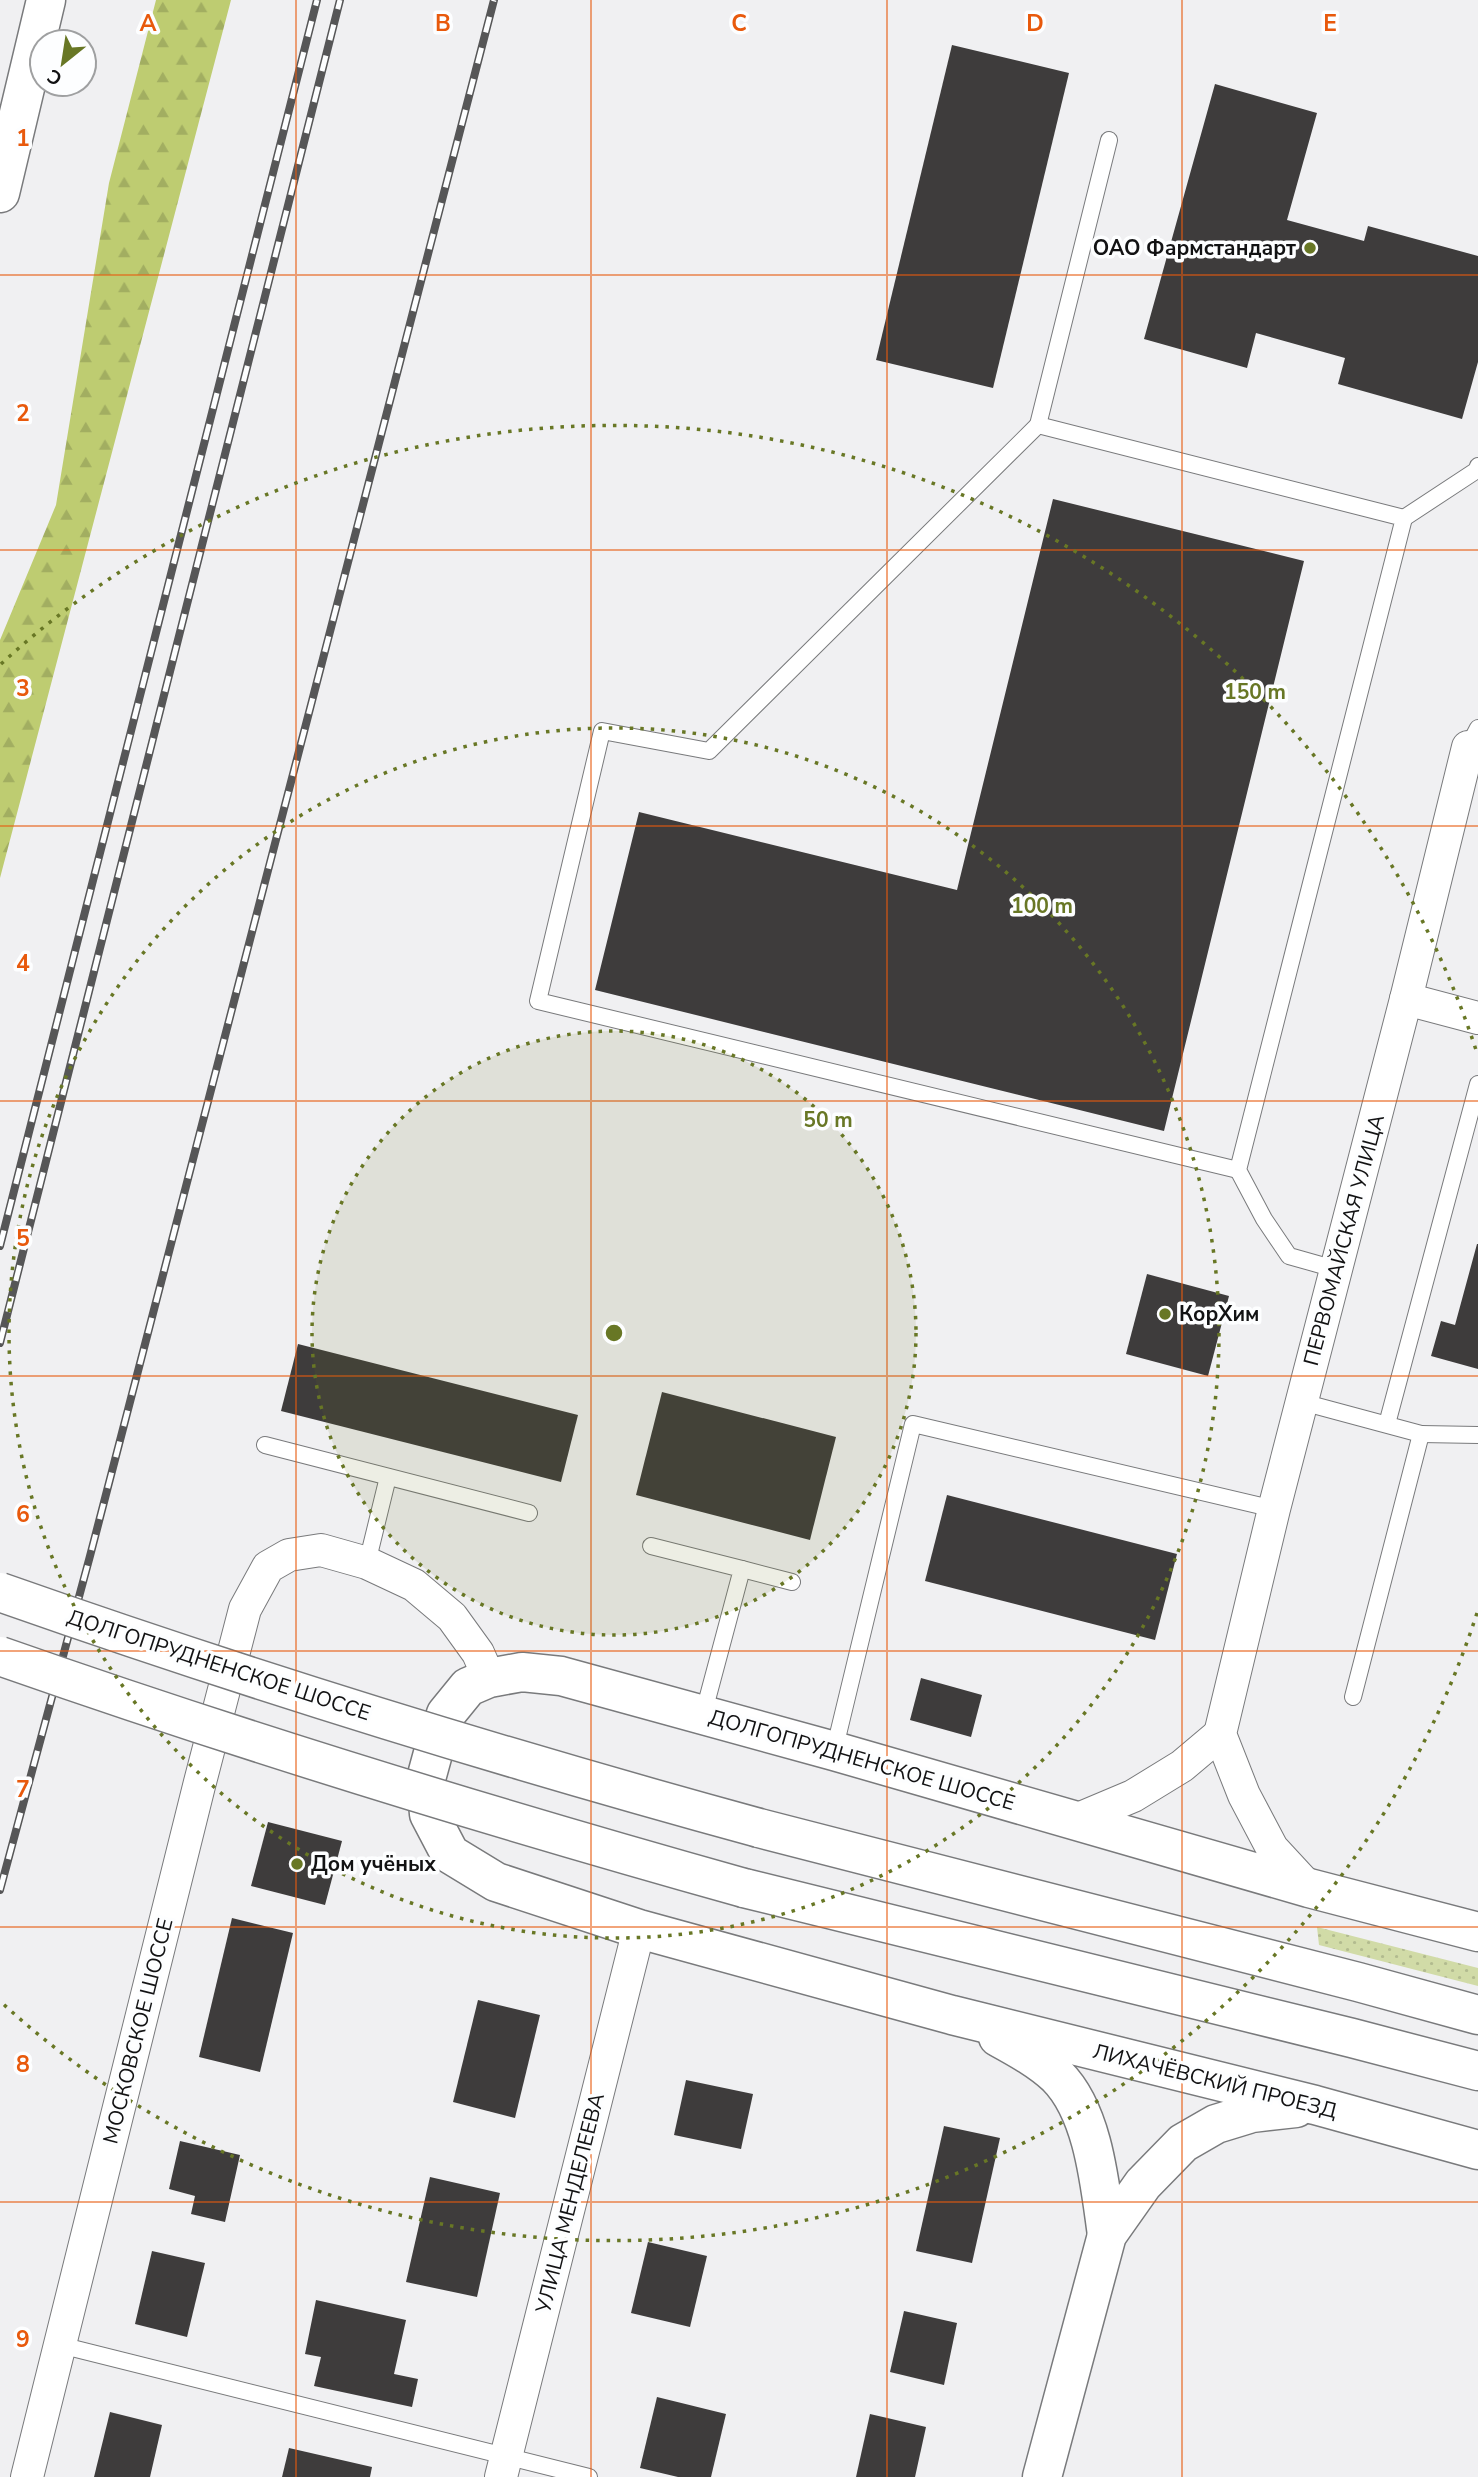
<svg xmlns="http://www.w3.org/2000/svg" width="1478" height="2477" viewBox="0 0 1478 2477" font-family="'Nunito Sans',sans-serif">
<defs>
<pattern id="grass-dots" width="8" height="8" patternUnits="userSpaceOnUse" patternTransform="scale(1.75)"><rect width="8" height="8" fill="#d1dba7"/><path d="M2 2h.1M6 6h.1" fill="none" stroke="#b2bb8f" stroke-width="1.8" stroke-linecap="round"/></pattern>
<pattern id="forest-firs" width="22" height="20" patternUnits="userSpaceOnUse" patternTransform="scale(1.75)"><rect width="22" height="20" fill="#becc71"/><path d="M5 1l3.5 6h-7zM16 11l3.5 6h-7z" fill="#a2ae61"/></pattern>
</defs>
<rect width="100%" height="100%" fill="#f0f0f2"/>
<!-- grass -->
<path fill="url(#grass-dots)" d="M1317 1927 1478 1968V1986L1319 1945Z"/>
<!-- forest -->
<path fill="url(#forest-firs)" d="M156 0H231L0 878V640L56 505 109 183Z"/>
<!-- building -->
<g fill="#3e3c3c">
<path d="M952 45 1069 73 993 388 876 360Z"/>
<path d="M1215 84 1317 113 1287 220 1364 241 1368 226 1478 256V362L1462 419 1338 384 1345 358 1256 333 1247 368 1144 339Z"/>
<path d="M1053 499 1304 561 1164 1131 595 990 639 812 957 890Z"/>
<path d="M1477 1244H1478V1369L1431 1356 1441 1321 1455 1325Z"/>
<path d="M1147 1274 1229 1296 1208 1376 1126 1354Z"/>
<path d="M298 1344 578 1415 561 1482 281 1411Z"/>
<path d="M662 1392 836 1437 810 1540 636 1495Z"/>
<path d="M947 1495 1177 1554 1155 1640 925 1581Z"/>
<path d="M921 1678 982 1695 971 1737 910 1720Z"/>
<path d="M268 1822 342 1841 325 1905 251 1886Z"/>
<path d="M232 1918 293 1933 260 2072 199 2057Z"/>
<path d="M478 2000 540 2015 515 2118 453 2102Z"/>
<path d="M686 2080 753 2094 741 2149 674 2135Z"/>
<path d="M944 2126 1000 2138 972 2263 916 2251Z"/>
<path d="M180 2141 240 2155 225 2222 191 2214 195 2196 169 2189Z"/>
<path d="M430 2177 500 2193 477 2297 406 2282Z"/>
<path d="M648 2242 707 2256 690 2327 631 2313Z"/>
<path d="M152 2251 205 2263 187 2337 135 2324Z"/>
<path d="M316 2300 406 2320 394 2374 418 2379 412 2407 314 2386 321 2357 305 2354Z"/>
<path d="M904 2311 957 2323 944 2385 890 2372Z"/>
<path d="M657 2397 726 2414 711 2477H678L640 2468Z"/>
<path d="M110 2412 162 2425 150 2477H94Z"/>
<path d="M870 2414 926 2427 915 2477H856Z"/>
<path d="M289 2448 372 2467 370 2477H282Z"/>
</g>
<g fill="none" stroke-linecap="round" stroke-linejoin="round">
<defs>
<g id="lane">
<path d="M1109 140 1038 425 1404 518 1238 1170 1264 1219 1289 1256 1335 1269"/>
<path d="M1038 425 709 751 602 731 538 1001 1238 1170"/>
<path d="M1404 518 1477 470 1478 466"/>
<path d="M1468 747 1478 728"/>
<path d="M1302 1402 1421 1434 1353 1697"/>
<path d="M1387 1424 1478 1084"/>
<path d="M1421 1434 1478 1435"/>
<path d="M265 1445 529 1513"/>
<path d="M651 1546 742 1569 703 1715"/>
<path d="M367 1563 388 1477"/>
<path d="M742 1569 792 1582"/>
<path d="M834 1751 913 1424 1274 1509"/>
<path d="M60 2345 589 2477"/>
</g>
<g id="street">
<path d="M1406 999 1478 1018"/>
<path d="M1076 1820 1133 1796 1182 1766 1220 1734"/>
<path d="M1309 1888 1272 1848 1244 1795 1220 1734 1274 1509 1406 999 1468 747"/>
<path d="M27 2477 199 1786 245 1609 268 1567 289 1555 321 1550 367 1563 414 1585 452 1617 478 1653 489 1678"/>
<path d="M501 2477 639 1929"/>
</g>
<g id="secondary">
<path d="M0 193 46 0"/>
<path d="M759 1828 1358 1982 1478 2015"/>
<path d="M744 1888 1352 2038 1478 2071"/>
<path d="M1478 1932 1309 1888 834 1751 561 1676 522 1672 489 1678 468 1687 446 1714 435 1746 426 1779 429 1814 450 1854 496 1882 639 1929 952 2015 1315 2105 1478 2150"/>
<path d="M998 2037C1018 2048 1040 2060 1057 2076 1094 2113 1100 2186 1107 2235"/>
<path d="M1042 2477 1107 2235 1143 2184 1183 2143 1216 2124 1252 2113 1296 2108"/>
</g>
</defs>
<!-- lane casing -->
<use href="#lane" stroke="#797a7c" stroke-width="18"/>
<!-- street casing -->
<use href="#street" stroke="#797a7c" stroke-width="34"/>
<!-- secondary casing -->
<use href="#secondary" stroke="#797a7c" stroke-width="41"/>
<!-- lane -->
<use href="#lane" stroke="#fff" stroke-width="16"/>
<!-- street -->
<use href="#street" stroke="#fff" stroke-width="32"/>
<!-- secondary -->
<use href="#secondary" stroke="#fff" stroke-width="38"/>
<defs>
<g id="rail">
<path d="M0 1246 317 0"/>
<path d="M0 1343 340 0"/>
<path d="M0 1890 90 1556 494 0"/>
</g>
</defs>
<!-- rail casing -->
<use href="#rail" stroke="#565657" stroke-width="8"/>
<!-- rail -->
<use href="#rail" stroke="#fdfeff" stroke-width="5" stroke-dasharray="16" stroke-linecap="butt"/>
<defs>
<g id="secondary-bridge">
<path d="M0 1592C250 1680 503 1758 759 1828"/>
<path d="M0 1656C245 1742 494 1818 744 1888"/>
</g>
</defs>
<!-- secondary-bridge casing -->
<use href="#secondary-bridge" stroke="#797a7c" stroke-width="41" stroke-linecap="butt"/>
<!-- secondary-bridge -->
<use href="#secondary-bridge" stroke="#fff" stroke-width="38"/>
</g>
<!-- grid -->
<path fill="none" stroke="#e8590c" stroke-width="2" stroke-opacity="0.55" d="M296 0V2477M591 0V2477M887 0V2477M1182 0V2477M0 275H1478M0 550H1478M0 826H1478M0 1101H1478M0 1376H1478M0 1651H1478M0 1927H1478M0 2202H1478"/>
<!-- distance rings -->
<circle cx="614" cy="1333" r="302" fill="#687725" fill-opacity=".12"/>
<g fill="none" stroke="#687725" stroke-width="3.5" stroke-dasharray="3.5 7">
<circle cx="614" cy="1333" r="302"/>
<circle cx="614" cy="1333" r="605"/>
<path d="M1477 1613A907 907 0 0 1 1 2002M1 664A907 907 0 0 1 1477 1053"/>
</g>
<!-- markers -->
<g fill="#687725" stroke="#fdfeff" stroke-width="2.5">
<circle cx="1310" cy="248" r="7"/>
<circle cx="1165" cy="1314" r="7"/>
<circle cx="297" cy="1864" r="7"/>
</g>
<g text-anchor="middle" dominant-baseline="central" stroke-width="7" stroke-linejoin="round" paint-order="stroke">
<!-- poi labels -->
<g font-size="21" font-weight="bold" fill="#121213" stroke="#fdfeff" text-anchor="start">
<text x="1296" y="248" text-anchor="end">ОАО Фармстандарт</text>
<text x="1179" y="1314">КорХим</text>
<text x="311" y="1864">Дом учёных</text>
</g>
<!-- street labels -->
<g font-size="21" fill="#121213" stroke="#fdfeff">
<text transform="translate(1344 1240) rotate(-75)">ПЕРВОМАЙСКАЯ УЛИЦА</text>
<text transform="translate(219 1665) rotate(18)">ДОЛГОПРУДНЕНСКОЕ ШОССЕ</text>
<text transform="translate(862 1760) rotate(16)">ДОЛГОПРУДНЕНСКОЕ ШОССЕ</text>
<text transform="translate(138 2031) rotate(-76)">МОСКОВСКОЕ ШОССЕ</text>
<text transform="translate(1215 2081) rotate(14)">ЛИХАЧЁВСКИЙ ПРОЕЗД</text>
<text transform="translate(570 2203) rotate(-76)">УЛИЦА МЕНДЕЛЕЕВА</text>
</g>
</g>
<g font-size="23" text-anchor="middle" font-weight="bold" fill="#e8590c" stroke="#fdfeff" stroke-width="7" stroke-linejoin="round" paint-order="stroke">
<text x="148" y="31">A</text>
<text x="443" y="31">B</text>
<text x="739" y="31">C</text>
<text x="1035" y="31">D</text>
<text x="1330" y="31">E</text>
<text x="23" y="146">1</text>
<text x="23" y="421">2</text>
<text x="23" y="696">3</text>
<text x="23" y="971">4</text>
<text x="23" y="1246">5</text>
<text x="23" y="1522">6</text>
<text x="23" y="1797">7</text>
<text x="23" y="2072">8</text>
<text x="23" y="2347">9</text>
</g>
<circle cx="614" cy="1333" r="10" fill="#687725" stroke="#fdfeff" stroke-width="3.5"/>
<g font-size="21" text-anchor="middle" font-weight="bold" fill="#687725" stroke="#fdfeff" stroke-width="7" stroke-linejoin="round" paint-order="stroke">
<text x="1255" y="699">150 m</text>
<text x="1042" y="913">100 m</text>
<text x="828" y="1127">50 m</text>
</g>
<!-- north arrow -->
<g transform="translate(63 63) rotate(210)"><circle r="33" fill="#fdfeff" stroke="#9fa0a1" stroke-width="2"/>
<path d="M0-5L12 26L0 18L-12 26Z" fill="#687725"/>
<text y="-10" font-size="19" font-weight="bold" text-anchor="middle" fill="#121213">С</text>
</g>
</svg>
